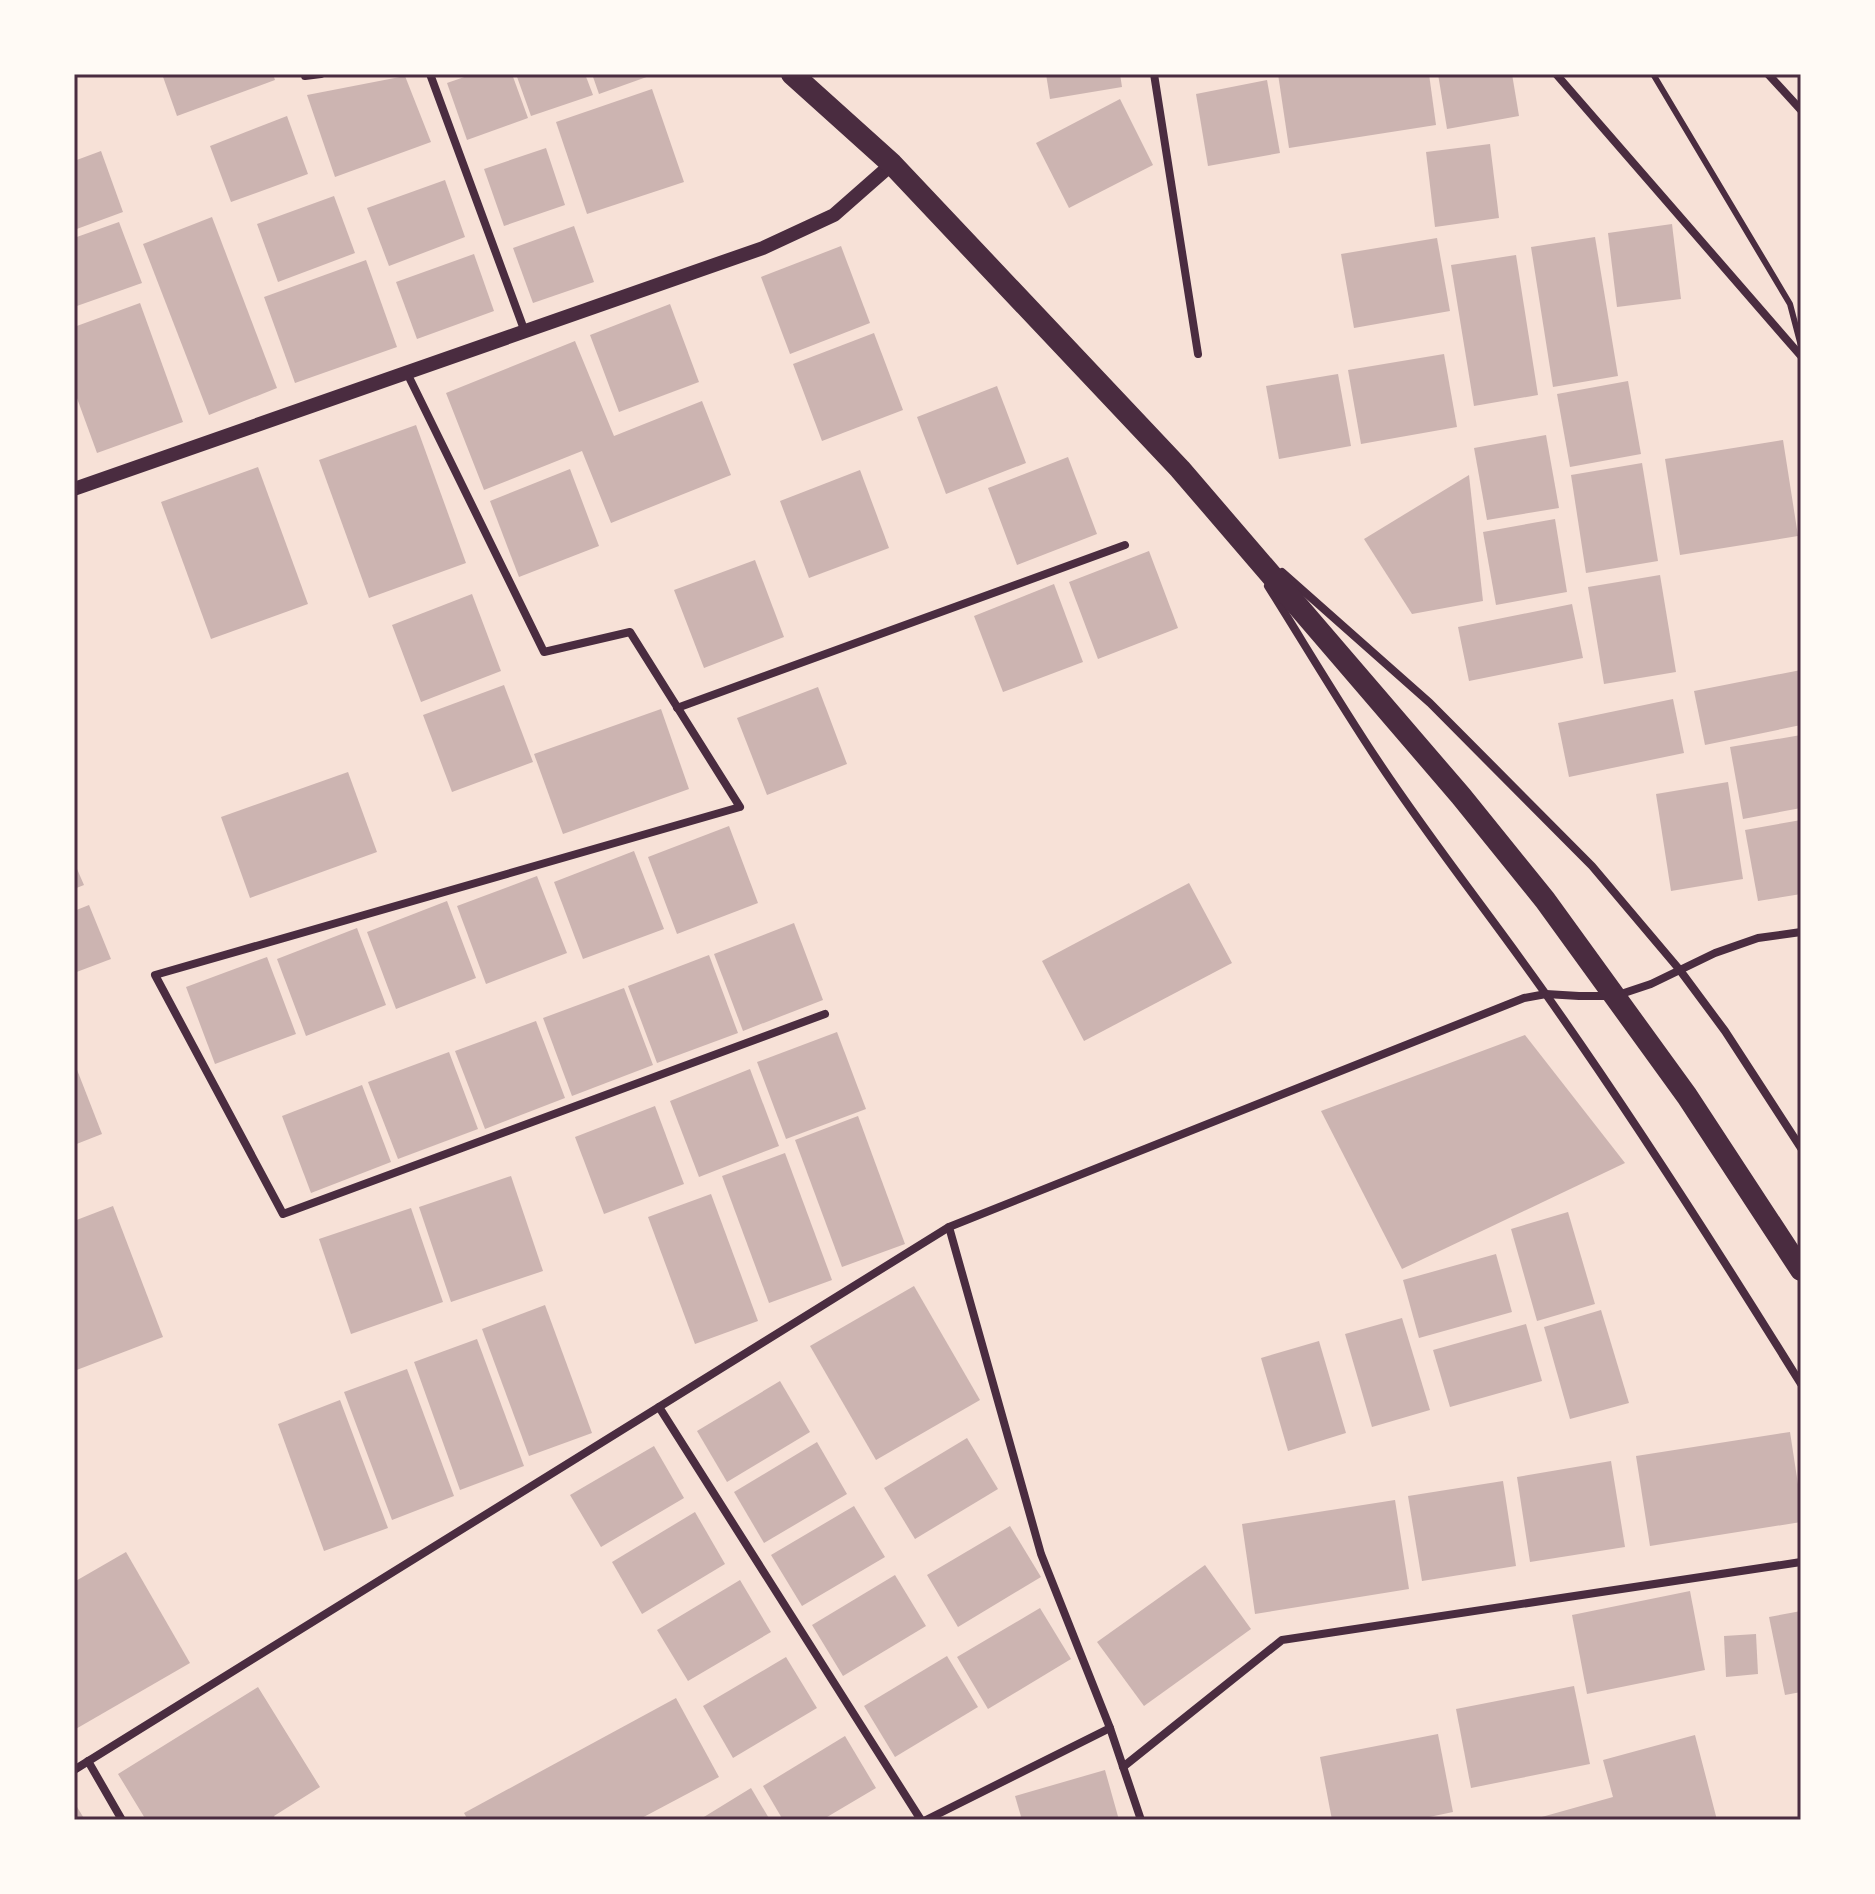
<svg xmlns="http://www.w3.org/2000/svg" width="1875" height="1894" viewBox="0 0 1875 1894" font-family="'Varela Round',sans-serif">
<rect width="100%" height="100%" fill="#f7e1d7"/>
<!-- building -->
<g fill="#ccb4b1">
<path d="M162 74H273L275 80 177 116Z"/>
<path d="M473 74H512L528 118 467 140 447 83Z"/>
<path d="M516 74H585L593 95 531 116Z"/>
<path d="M592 74H655L599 94Z"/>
<path d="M1046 74H1120L1122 87 1050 99Z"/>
<path d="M1278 74H1429L1436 125 1289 148Z"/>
<path d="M1438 74H1512L1519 116 1447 129Z"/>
<path d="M405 76 431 142 335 177 307 95Z"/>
<path d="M1267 80 1280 153 1208 166 1196 94Z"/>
<path d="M652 89 684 182 587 214 556 122Z"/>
<path d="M1120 99 1153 165 1069 208 1036 143Z"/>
<path d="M287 116 308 174 231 202 210 146Z"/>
<path d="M1490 144 1499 218 1435 227 1426 152Z"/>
<path d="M546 148 565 205 504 226 484 169Z"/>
<path d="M101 151 123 212 74 230V161Z"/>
<path d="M445 180 465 237 389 266 367 208Z"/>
<path d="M334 196 355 253 278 282 257 224Z"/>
<path d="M212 217 277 388 209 415 143 244Z"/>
<path d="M119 222 142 283 74 307V238Z"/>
<path d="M1672 224 1681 299 1617 307 1608 233Z"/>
<path d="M574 226 594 282 533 303 513 248Z"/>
<path d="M1595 237 1618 376 1553 387 1531 247Z"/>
<path d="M1437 238 1450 311 1354 328 1341 254Z"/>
<path d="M841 246 870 323 790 354 761 277Z"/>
<path d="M474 254 494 311 417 339 396 282Z"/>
<path d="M1516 255 1538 395 1474 406 1451 265Z"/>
<path d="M366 260 397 347 295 383 264 297Z"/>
<path d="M140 303 183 422 97 453 74 390V327Z"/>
<path d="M670 304 699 382 619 412 590 335Z"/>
<path d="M874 333 903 410 822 441 793 364Z"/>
<path d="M575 341 614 436 702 401 731 475 611 523 582 451 484 490 446 393Z"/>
<path d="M1444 354 1457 427 1361 444 1348 370Z"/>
<path d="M1338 374 1351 446 1279 459 1266 386Z"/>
<path d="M1628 381 1641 454 1570 467 1557 394Z"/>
<path d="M997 386 1026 463 946 494 917 417Z"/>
<path d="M416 425 466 563 369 598 319 460Z"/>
<path d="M1546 435 1559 508 1487 520 1474 448Z"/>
<path d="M1783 440 1798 536 1680 555 1665 459Z"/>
<path d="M1068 457 1097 534 1017 565 988 488Z"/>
<path d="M1642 463 1658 561 1586 573 1571 475Z"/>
<path d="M258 467 308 604 211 639 161 502Z"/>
<path d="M570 469 599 546 519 577 490 501Z"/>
<path d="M860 470 889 548 809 578 780 501Z"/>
<path d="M1469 475 1483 601 1412 614 1364 539Z"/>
<path d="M1555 519 1567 592 1496 605 1483 532Z"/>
<path d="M1149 551 1178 628 1098 659 1069 582Z"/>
<path d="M755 560 784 637 704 668 674 590Z"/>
<path d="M1660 575 1676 672 1604 684 1588 587Z"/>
<path d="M1054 584 1083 662 1003 692 974 616Z"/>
<path d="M472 594 501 671 421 702 392 625Z"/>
<path d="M1572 604 1583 658 1469 681 1458 627Z"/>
<path d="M1801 670V725L1705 745 1694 691Z"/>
<path d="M504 685 533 762 452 792 423 715Z"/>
<path d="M818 687 847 764 767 795 737 718Z"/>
<path d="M1673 699 1684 753 1569 777 1558 723Z"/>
<path d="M661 709 689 789 563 834 534 754Z"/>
<path d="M1801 735V808L1743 819 1730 747Z"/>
<path d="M348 772 377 852 250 898 221 817Z"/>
<path d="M1728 782 1743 879 1671 891 1656 794Z"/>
<path d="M1801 820V894L1758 901 1745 830Z"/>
<path d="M729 826 758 903 677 934 648 857Z"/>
<path d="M634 851 664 929 583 959 554 882Z"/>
<path d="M74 862 84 885 74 889Z"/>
<path d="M537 876 567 953 486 984 457 906Z"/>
<path d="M1189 883 1232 963 1084 1041 1042 961Z"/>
<path d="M447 901 476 978 396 1009 367 932Z"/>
<path d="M89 905 111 959 74 973V911Z"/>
<path d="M794 923 823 1000 743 1031 714 954Z"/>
<path d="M357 928 386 1005 306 1036 277 959Z"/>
<path d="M709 955 738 1033 657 1063 628 986Z"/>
<path d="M267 957 296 1034 215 1064 186 987Z"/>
<path d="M624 988 653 1065 572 1096 543 1018Z"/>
<path d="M536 1021 565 1098 485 1129 455 1051Z"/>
<path d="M837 1032 866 1109 786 1139 757 1062Z"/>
<path d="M1525 1035 1625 1163 1402 1269 1321 1111Z"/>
<path d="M449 1052 478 1129 398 1159 368 1082Z"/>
<path d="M74 1062 102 1134 74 1145Z"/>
<path d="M750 1069 779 1146 699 1177 670 1101Z"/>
<path d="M362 1085 391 1162 311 1193 282 1116Z"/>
<path d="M655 1106 684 1184 604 1214 575 1137Z"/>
<path d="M858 1116 905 1244 842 1267 795 1140Z"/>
<path d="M785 1153 832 1280 769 1303 722 1176Z"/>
<path d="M511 1176 543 1271 451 1302 419 1207Z"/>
<path d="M711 1194 758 1321 695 1344 648 1217Z"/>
<path d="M113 1206 163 1337 74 1371V1221Z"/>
<path d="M411 1208 443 1302 351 1334 319 1239Z"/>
<path d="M1568 1212 1595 1304 1537 1321 1511 1229Z"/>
<path d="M1496 1254 1512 1312 1419 1338 1403 1280Z"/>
<path d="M914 1286 980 1400 876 1460 810 1346Z"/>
<path d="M545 1305 592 1433 529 1456 482 1329Z"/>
<path d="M1601 1310 1629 1403 1570 1419 1544 1327Z"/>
<path d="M1402 1318 1430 1410 1372 1427 1345 1334Z"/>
<path d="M1526 1324 1542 1381 1450 1407 1433 1350Z"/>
<path d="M477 1339 524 1466 460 1490 414 1362Z"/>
<path d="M1319 1341 1346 1433 1288 1451 1261 1358Z"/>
<path d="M407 1369 454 1496 392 1520 344 1392Z"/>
<path d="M780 1381 810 1432 727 1482 697 1431Z"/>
<path d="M340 1400 388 1528 324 1551 278 1424Z"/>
<path d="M1790 1432 1801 1504V1522L1650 1546 1636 1456Z"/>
<path d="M967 1438 998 1489 915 1539 884 1488Z"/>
<path d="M817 1442 847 1494 764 1543 734 1492Z"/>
<path d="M654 1446 684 1498 601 1547 570 1495Z"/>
<path d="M1611 1461 1625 1547 1530 1562 1517 1477Z"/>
<path d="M1503 1481 1516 1566 1422 1581 1408 1496Z"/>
<path d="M1395 1500 1409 1589 1255 1614 1242 1524Z"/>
<path d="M854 1506 885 1557 802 1606 771 1555Z"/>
<path d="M695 1512 725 1564 642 1614 612 1562Z"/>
<path d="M1010 1526 1041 1577 958 1627 927 1575Z"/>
<path d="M126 1552 190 1663 74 1730V1582Z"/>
<path d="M1205 1565 1251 1629 1144 1706 1097 1642Z"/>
<path d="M895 1575 926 1626 843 1676 812 1625Z"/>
<path d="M740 1580 771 1632 688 1681 657 1630Z"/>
<path d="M1690 1591 1705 1670 1587 1694 1572 1615Z"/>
<path d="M1040 1608 1071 1659 988 1709 957 1657Z"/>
<path d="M1801 1611V1692L1785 1695 1769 1617Z"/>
<path d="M1756 1634 1758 1674 1726 1677 1724 1636Z"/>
<path d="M947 1656 978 1707 895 1757 864 1706Z"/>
<path d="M786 1657 817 1708 733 1758 703 1706Z"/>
<path d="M1574 1686 1590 1764 1471 1788 1456 1709Z"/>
<path d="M258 1687 320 1787 274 1816 276 1820H146L118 1774Z"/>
<path d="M676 1698 719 1777 638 1820H468L464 1813Z"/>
<path d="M1438 1734 1453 1812 1415 1820H1332L1320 1757Z"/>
<path d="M1695 1735 1717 1820H1531L1613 1797 1603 1760Z"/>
<path d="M845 1736 876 1788 822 1820H783L763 1786Z"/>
<path d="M1105 1770 1119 1820H1022L1015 1796Z"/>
<path d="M751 1788 770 1820H699Z"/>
<path d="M74 1802 85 1820H74Z"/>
</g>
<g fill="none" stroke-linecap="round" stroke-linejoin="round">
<!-- service -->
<path stroke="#4a2c40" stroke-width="6" d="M1653 74 1790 304 1801 346"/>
<!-- minor -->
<g stroke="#4a2c40" stroke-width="8">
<path d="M430 74 525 332"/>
<path d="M1154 74 1198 354"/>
<path d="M1556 74 1801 356"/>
<path d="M1768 74 1801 110"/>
<path d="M305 76 321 74"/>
<path d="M407 373 544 652 630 632 740 807 155 975 283 1214 825 1014"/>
<path d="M1282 572 1430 703 1592 866 1679 969 1725 1031 1801 1148"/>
<path d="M1268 586C1305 645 1340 704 1378 761 1431 841 1490 915 1545 993 1635 1120 1719 1252 1801 1384"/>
<path d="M677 708 1125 545"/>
<path d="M949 1227 1041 1554 1110 1728 1141 1820"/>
<path d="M659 1407 921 1820"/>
<path d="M88 1761 122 1820"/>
<path d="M1123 1767 1282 1640 1801 1562"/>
<path d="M74 1770 949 1227 1524 998 1546 994 1579 996H1615L1651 984 1715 953 1758 938 1801 932"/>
<path d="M926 1820 1110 1728"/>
</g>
<!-- tertiary -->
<path stroke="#4a2c40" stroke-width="14" d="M74 489 763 248 834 215 892 164"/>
<!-- trunk -->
<path stroke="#4a2c40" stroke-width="22" d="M792 74 892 164 1180 469 1461 796 1545 900 1687 1096 1801 1270"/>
</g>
<!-- border -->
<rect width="1875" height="1894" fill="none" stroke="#fffaf5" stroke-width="152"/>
<rect x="76" y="76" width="1723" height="1742" fill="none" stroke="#4a2c40" stroke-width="3"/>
</svg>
